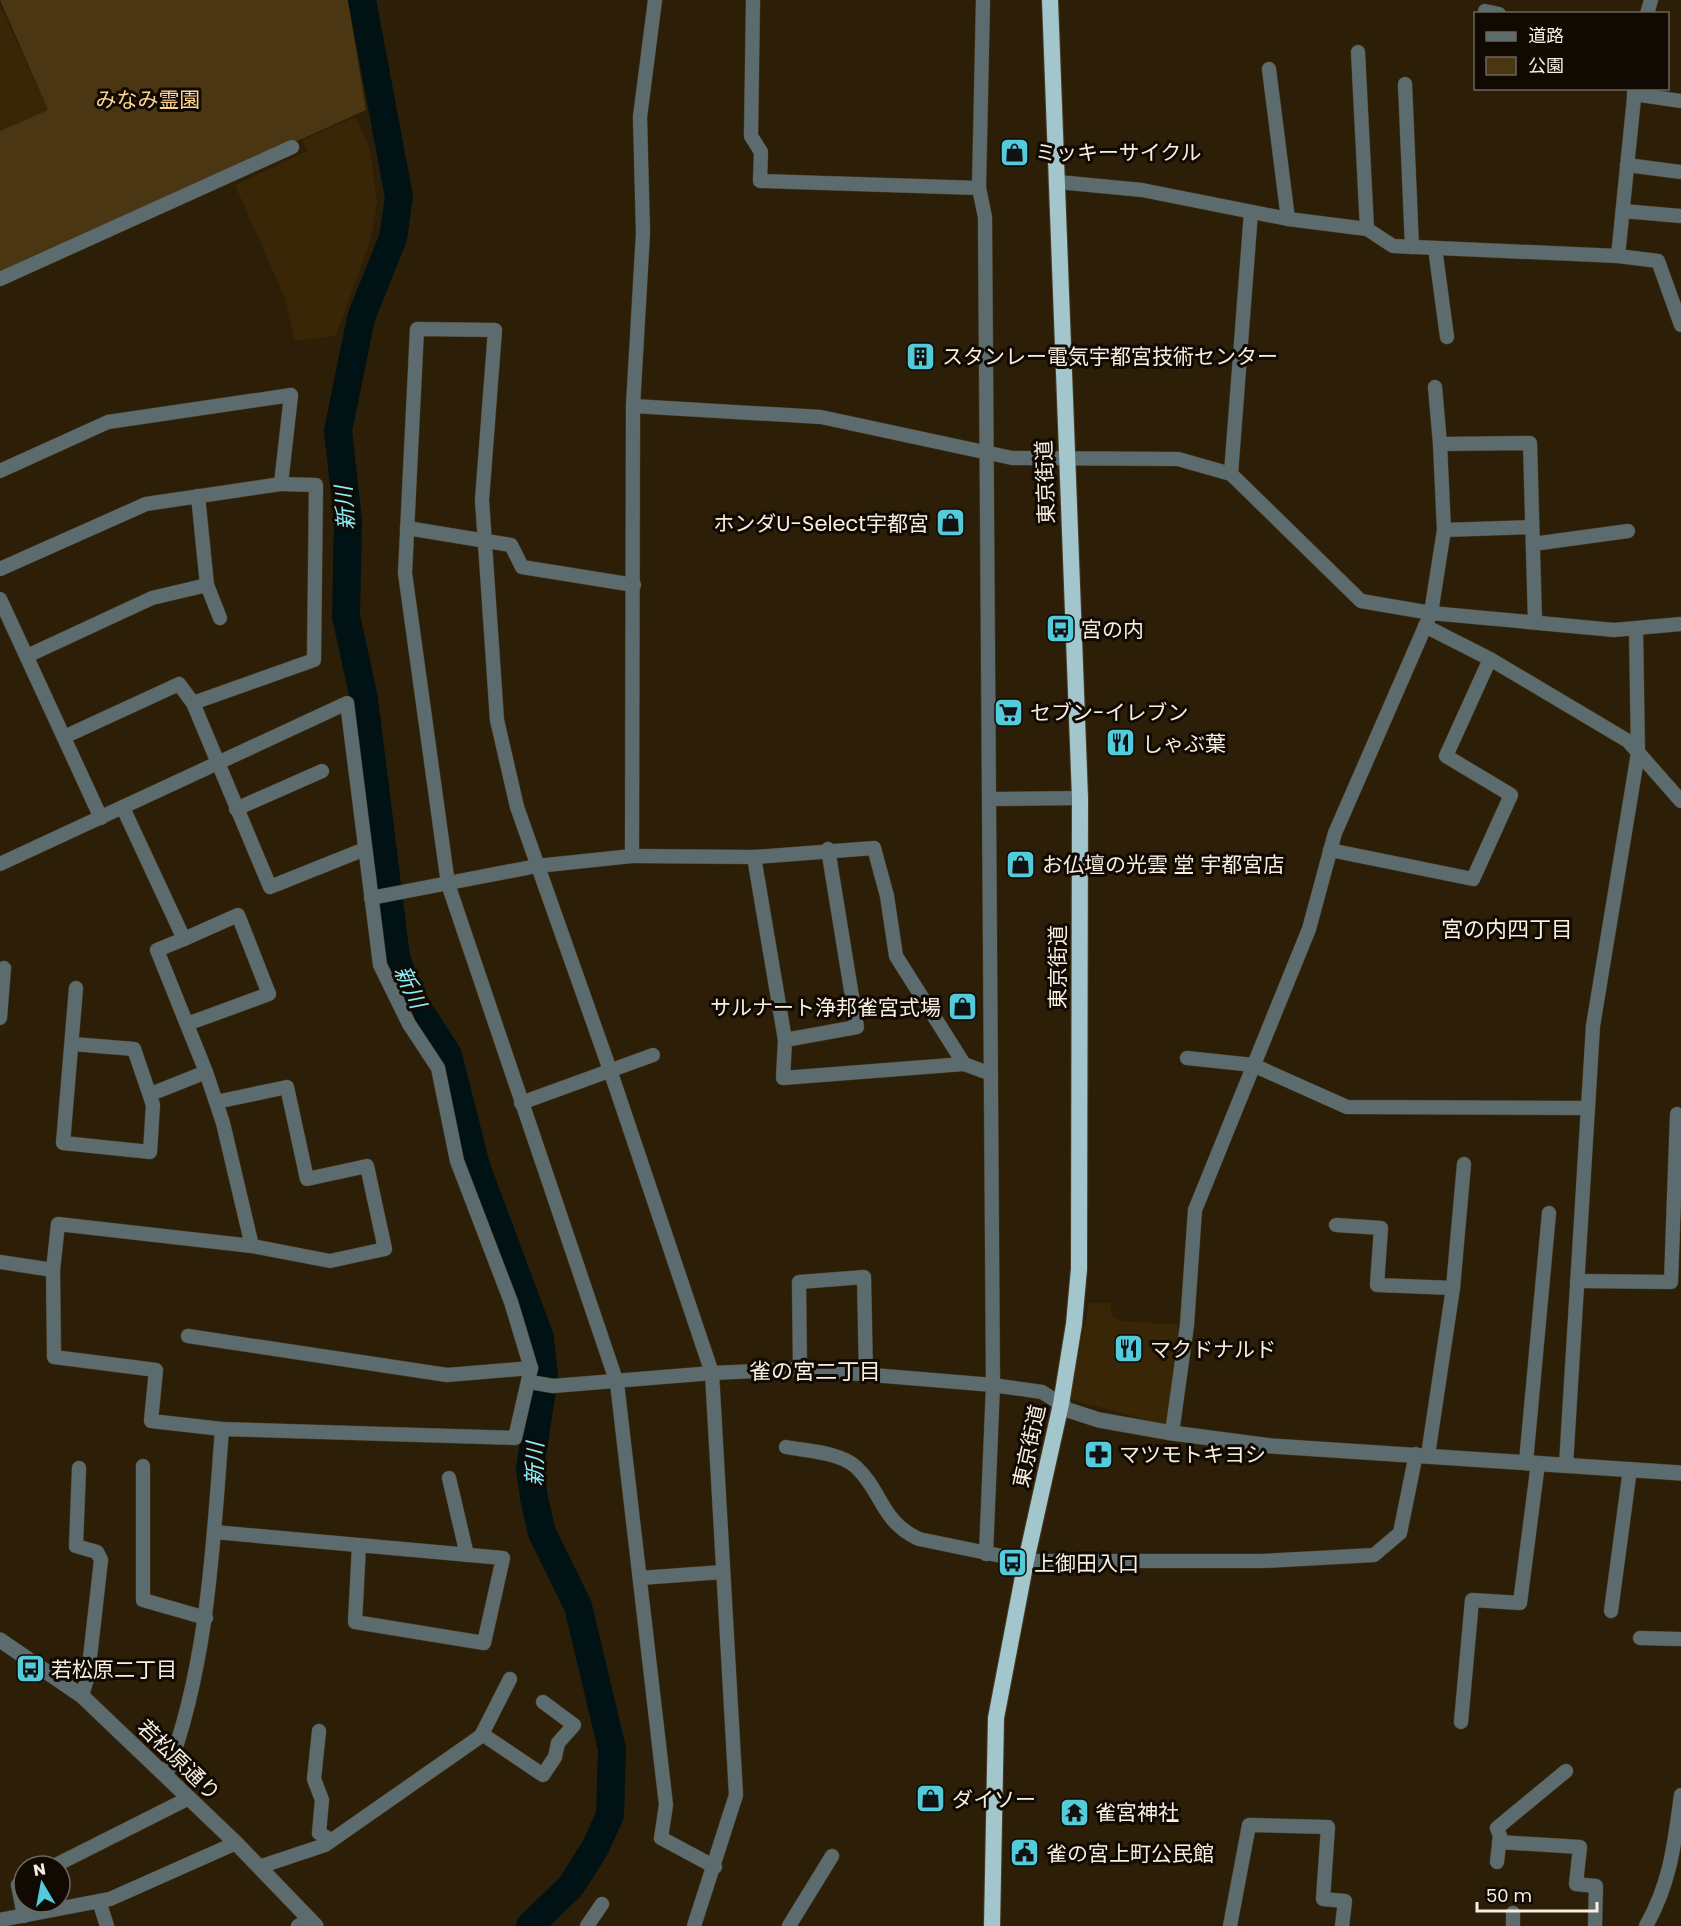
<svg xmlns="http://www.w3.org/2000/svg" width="1681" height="1926" viewBox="0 0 1681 1926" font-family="Poppins,'Noto Sans JP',sans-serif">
<rect width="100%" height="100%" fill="#2d1f07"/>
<!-- built -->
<g fill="#382606">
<path d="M0 5 48 110 0 131Z"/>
<path d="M356 117 370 150 377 203 370 242 336 336 295 341 285 298 235 185 307 151 302 140Z"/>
<path d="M1089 1303H1110L1112 1317 1122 1321 1179 1325 1167 1425 1069 1399Z"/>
</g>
<!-- green -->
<path fill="#4a3613" d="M0 0H348L366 110 0 275V131L48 110Z"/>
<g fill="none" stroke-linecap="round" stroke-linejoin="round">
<!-- river -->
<path stroke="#011215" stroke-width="28" d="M362 0 399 197 393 238 361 318 338 431 348 521 346 616 364 699 396 957 410 996 448 1055 476 1166 540 1338 544 1376 530 1468 534 1498 542 1533 578 1606 612 1749 610 1815 595 1848 571 1886 530 1926"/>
<defs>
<g id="minor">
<path d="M753 0 751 136 761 152 760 181 979 188"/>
<path d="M983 0 979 188 985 217 993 1385 986 1554"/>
<path d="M1485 11 1499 14"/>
<path d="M1647 14 1651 0"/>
<path d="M1358 52 1367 229"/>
<path d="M1269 69 1288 219"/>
<path d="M1405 84 1412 247"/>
<path d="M1634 94 1681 101"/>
<path d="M1627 165 1681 172"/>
<path d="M1058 182 1142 190 1288 219 1367 229 1393 246 1618 256 1658 261 1681 325"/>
<path d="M1623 211 1681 216"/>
<path d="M1435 248 1447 337"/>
<path d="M1618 256 1635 88"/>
<path d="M0 279 292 147"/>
<path d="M1435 387 1440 444 1530 443 1535 622"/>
<path d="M633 406 821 417 1012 458 1178 459 1231 474 1361 601 1431 613 1614 630 1681 624"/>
<path d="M0 471 108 422 291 395 281 484 146 504 0 569"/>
<path d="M1231 474 1251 212"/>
<path d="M198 496 207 585 220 618"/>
<path d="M407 528 511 545 522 567 634 585"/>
<path d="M1444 530 1532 527"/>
<path d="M1533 544 1628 531"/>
<path d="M0 599 101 818"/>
<path d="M1425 626 1490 659 1628 741 1681 801"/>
<path d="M27 656 152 598 207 585"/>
<path d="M193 703 314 660 316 485 281 484"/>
<path d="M64 737 179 684 193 703 270 887 365 849"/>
<path d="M989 799 1080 798"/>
<path d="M123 808 184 939 157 950 206 1072 223 1123 252 1246 330 1261 385 1249 367 1166 307 1179 287 1087 216 1102"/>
<path d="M236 809 322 771"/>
<path d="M1330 850 1473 879 1511 795 1446 756 1490 659"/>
<path d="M632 856 754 857 874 848 887 896 896 956 964 1064 991 1074"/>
<path d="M754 857 785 1040 783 1078 964 1064"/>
<path d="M0 864 347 703 380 965 409 1024 438 1068 457 1161 511 1302 531 1368 515 1438 222 1429C213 1546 208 1665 166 1776"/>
<path d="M371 898 537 866 632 856 633 406 643 233 640 117 655 0"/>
<path d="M184 939 238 915 269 994 187 1024"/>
<path d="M0 1018 4 968"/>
<path d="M785 1040 857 1027 828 849"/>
<path d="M73 1044 134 1049 153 1105 150 1152 63 1143 76 988"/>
<path d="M1187 1058 1253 1065 1347 1107 1588 1108"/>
<path d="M151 1094 206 1072"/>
<path d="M521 1103 653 1055"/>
<path d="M1336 1225 1381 1228 1377 1285 1453 1288 1428 1455"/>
<path d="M0 1262 53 1270"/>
<path d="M1577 1281 1671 1282 1677 1114"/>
<path d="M1453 1288 1464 1164"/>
<path d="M188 1336 447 1375 531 1368"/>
<path d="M800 1369 799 1282 864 1277 866 1375"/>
<path d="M530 1382 553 1386 712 1373 800 1369 993 1385 1042 1392 1061 1404"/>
<path d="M222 1429 151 1421 156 1370 54 1357 53 1270 58 1224 252 1246"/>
<path d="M1172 1433 1187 1325 1195 1210 1309 929 1335 833 1431 613 1444 530 1440 444"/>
<path d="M786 1447C806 1451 840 1452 856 1467 882 1491 881 1522 919 1539L1026 1561H1263L1374 1555 1400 1533 1416 1454"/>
<path d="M1526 1462 1549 1213"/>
<path d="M1566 1465 1593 1026 1638 753 1636 629"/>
<path d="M143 1466V1600L206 1618"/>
<path d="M79 1468 76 1546 97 1552 101 1560 88 1675 82 1696"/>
<path d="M449 1478 467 1555"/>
<path d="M214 1532C311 1540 407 1549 503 1558L484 1643 355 1622 359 1545"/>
<path d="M640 1578 723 1572"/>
<path d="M1611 1611 1630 1469"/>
<path d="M1640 1638 1681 1639"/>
<path d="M1461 1722 1472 1600 1520 1603 1538 1463"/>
<path d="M319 1731 314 1779 322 1800 319 1833 331 1840"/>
<path d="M482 1734 543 1775 555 1757 558 1743 574 1725 543 1702"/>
<path d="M1499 1842 1580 1847 1576 1884 1596 1886 1595 1926"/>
<path d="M1497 1862 1500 1836 1497 1828 1566 1771"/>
<path d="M54 1866 189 1798"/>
<path d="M259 1867 325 1845 481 1736 510 1679"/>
<path d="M99 1901 107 1926"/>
<path d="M1513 1913V1926"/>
<path d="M24 1916 18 1885 24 1881"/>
<path d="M0 1920 110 1899 236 1843"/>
<path d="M298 1926 310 1919"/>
<path d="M587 1926 602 1904"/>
<path d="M694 1926 736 1795 712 1373 610 1070 517 807 497 720 482 500 495 330 417 329 405 573 448 884 617 1383 666 1805 661 1838 715 1867"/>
<path d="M789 1926 832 1856"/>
<path d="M1230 1926 1249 1825 1328 1827 1323 1899 1345 1901 1342 1926"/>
<path d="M1646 1926C1671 1881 1674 1845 1681 1795"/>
</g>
<g id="tertiary">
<path d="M1061 1404 1068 1410 1099 1420 1172 1433 1272 1446 1681 1473"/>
<path d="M0 1640 82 1696 236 1843 316 1926"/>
</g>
<path id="trunk" d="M992 1926 996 1718 1026 1561 1061 1404 1074 1324 1079 1269 1080 798 1050 0"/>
</defs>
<!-- minor casing -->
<use href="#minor" stroke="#493c26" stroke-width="15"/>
<!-- tertiary casing -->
<use href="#tertiary" stroke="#493c26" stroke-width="16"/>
<!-- trunk casing -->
<use href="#trunk" stroke="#493c26" stroke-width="18"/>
<!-- minor -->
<use href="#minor" stroke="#5c6c6e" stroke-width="14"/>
<!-- tertiary -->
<use href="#tertiary" stroke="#5c6c6e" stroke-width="15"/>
<!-- trunk -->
<use href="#trunk" stroke="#a2c6cc" stroke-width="16"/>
</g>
<!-- icons -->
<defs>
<symbol id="shop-square" viewBox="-11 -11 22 22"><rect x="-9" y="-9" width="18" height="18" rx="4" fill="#53cbdb" stroke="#100a03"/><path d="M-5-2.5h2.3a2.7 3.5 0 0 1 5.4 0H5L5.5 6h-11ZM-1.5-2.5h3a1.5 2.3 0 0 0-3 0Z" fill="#111"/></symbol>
<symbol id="building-square" viewBox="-11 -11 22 22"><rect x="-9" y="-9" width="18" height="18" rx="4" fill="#53cbdb" stroke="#100a03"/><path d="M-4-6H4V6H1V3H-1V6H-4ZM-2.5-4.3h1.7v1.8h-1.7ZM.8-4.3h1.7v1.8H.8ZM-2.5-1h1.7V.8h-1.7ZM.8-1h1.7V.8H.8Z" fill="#111"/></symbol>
<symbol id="bus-square" viewBox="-11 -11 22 22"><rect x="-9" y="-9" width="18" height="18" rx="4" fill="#53cbdb" stroke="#100a03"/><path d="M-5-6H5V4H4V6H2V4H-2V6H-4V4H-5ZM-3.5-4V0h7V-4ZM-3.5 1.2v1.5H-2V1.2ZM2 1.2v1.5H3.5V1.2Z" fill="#111"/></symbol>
<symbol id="supermarket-square" viewBox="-11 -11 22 22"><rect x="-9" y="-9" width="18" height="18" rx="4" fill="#53cbdb" stroke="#100a03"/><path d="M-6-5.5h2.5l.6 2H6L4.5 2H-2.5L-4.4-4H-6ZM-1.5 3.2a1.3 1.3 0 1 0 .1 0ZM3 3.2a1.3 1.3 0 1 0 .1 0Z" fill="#111"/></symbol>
<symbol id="restaurant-square" viewBox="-11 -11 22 22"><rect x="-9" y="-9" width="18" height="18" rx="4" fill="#53cbdb" stroke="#100a03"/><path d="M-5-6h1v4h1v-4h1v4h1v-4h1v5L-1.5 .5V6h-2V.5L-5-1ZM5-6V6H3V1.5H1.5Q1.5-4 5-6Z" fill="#111"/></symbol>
<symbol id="pharmacy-square" viewBox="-11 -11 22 22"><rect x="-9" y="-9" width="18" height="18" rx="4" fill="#53cbdb" stroke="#100a03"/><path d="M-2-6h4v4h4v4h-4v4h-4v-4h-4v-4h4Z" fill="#111"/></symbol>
<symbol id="temple-square" viewBox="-11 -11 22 22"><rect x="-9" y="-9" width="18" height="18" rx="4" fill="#53cbdb" stroke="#100a03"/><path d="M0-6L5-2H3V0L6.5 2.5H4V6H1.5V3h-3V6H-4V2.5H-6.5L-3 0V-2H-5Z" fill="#111"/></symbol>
<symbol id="civic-square" viewBox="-11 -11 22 22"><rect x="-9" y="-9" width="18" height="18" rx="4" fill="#53cbdb" stroke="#100a03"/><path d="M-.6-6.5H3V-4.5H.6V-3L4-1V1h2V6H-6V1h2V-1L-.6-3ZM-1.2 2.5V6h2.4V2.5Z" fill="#111"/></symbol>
</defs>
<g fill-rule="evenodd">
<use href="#shop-square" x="998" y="136" width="33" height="33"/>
<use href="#building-square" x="904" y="340" width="33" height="33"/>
<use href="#shop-square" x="934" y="506" width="33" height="33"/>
<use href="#bus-square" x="1044" y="612" width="33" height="33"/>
<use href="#supermarket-square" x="992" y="696" width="33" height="33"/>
<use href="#restaurant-square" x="1104" y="726" width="33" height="33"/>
<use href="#shop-square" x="1004" y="848" width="33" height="33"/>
<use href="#shop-square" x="946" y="990" width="33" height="33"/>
<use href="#restaurant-square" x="1112" y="1332" width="33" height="33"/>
<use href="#pharmacy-square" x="1082" y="1438" width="33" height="33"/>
<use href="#bus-square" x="996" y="1546" width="33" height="33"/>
<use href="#bus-square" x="14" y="1652" width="33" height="33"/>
<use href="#shop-square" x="914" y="1782" width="33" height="33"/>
<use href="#temple-square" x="1058" y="1796" width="33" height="33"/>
<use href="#civic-square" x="1008" y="1836" width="33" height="33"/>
</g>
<g text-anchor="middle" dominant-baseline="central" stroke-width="6" stroke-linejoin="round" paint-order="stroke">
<!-- park labels -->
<g font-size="21" fill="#fcd290" stroke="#100a03">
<text x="148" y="99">みなみ霊園</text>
</g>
<!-- poi labels -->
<g font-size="21" fill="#f8efe1" stroke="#100a03" text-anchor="start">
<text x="1035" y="152">ミッキーサイクル</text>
<text x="942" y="356">スタンレー電気宇都宮技術センター</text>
<text x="929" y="523" text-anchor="end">ホンダU-Select宇都宮</text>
<text x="1081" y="629">宮の内</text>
<text x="1030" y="712">セブン-イレブン</text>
<text x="1142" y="743">しゃぶ葉</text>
<text x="1042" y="864">お仏壇の光雲 堂 宇都宮店</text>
<text x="941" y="1007" text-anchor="end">サルナート浄邦雀宮式場</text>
<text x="1150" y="1349">マクドナルド</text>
<text x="1119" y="1454">マツモトキヨシ</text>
<text x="1034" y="1563">上御田入口</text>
<text x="51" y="1669">若松原二丁目</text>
<text x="952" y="1799">ダイソー</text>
<text x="1095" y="1812">雀宮神社</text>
<text x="1046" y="1853">雀の宮上町公民館</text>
</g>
<!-- street labels -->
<g font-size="21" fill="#f8efe1" stroke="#100a03">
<text transform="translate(1045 482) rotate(-92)">東京街道</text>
<text transform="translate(1057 967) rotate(-90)">東京街道</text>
<text transform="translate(1029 1446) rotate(-78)">東京街道</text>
<text transform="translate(179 1760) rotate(44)">若松原通り</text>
</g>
<!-- water labels -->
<g font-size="22" font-style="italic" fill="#8beefd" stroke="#100a03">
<text transform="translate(345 508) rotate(-94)">新川</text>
<text transform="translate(410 987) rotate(65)">新川</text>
<text transform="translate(535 1464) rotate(-89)">新川</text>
</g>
<!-- neighbourhood labels -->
<g font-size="22" fill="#f8efe1" stroke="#100a03">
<text x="1507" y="929">宮の内四丁目</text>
<text x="815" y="1371">雀の宮二丁目</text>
</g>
</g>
<!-- legend -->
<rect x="1474" y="12" width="195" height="78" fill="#100a03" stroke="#6d665c" stroke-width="1.5"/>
<rect x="1486" y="32" width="30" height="9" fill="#5c6c6e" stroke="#6d665c" stroke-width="1.5"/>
<text x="1528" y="42" font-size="18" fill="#f8efe1">道路</text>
<rect x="1486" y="57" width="30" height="18" fill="#4a3613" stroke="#6d665c" stroke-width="1.5"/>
<text x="1528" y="72" font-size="18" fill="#f8efe1">公園</text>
<!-- north arrow -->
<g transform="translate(42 1884) rotate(350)"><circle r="28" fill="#100a03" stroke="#6d665c" stroke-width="1.5"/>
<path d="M0-4.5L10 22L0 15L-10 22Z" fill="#53cbdb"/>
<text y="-9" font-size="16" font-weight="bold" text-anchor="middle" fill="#f8efe1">N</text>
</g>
<!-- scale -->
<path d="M1477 1902v9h120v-9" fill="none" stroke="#f8efe1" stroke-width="3"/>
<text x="1486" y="1902" font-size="18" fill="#f8efe1" stroke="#100a03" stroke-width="4.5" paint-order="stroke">50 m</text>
</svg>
